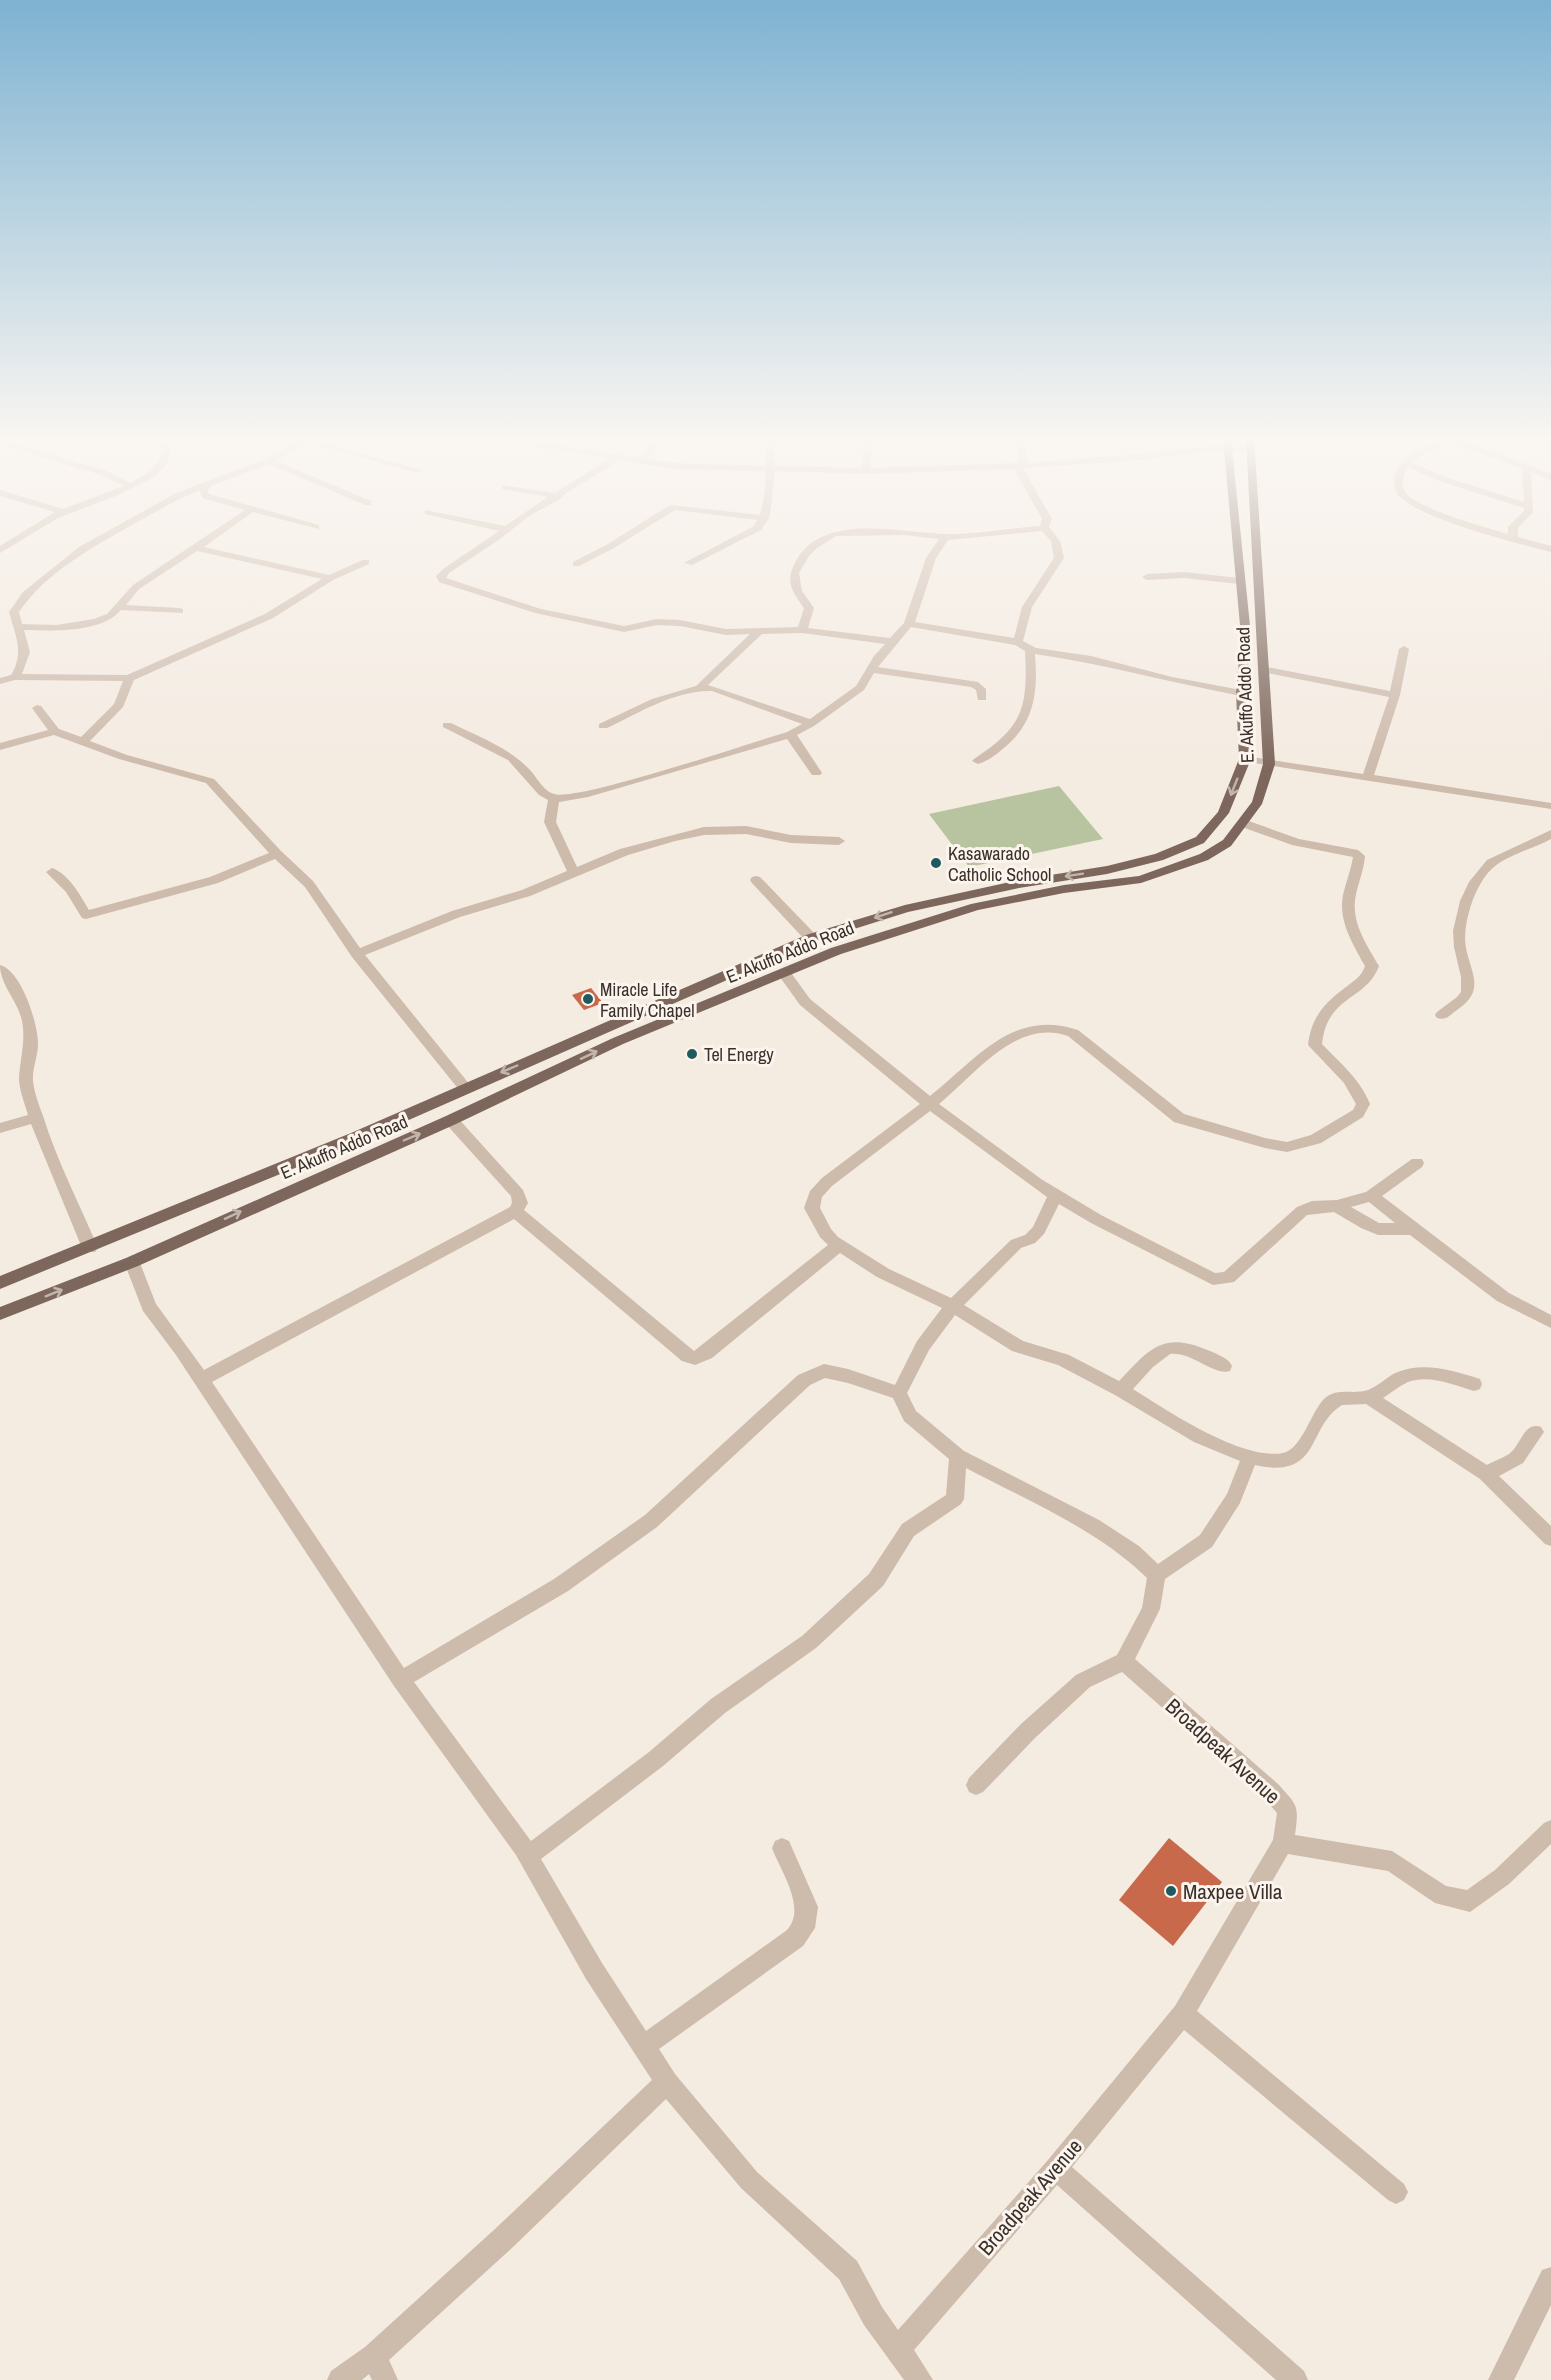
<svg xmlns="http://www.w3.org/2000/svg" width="1551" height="2380" viewBox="0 0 1551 2380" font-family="'Archivo Narrow',sans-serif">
<rect width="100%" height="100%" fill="#f4ebe1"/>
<!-- green -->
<path fill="#b8c4a0" d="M1059 786 1103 839 969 867 929 814Z"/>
<!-- building -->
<g fill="#c8694b">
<path d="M591 988 603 1003 584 1010 572 995Z"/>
<path d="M1169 1838 1222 1882 1173 1946 1119 1900Z"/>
</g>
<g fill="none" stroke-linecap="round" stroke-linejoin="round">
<!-- minor -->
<g fill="#cdbbac" fill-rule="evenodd">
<path d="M154 438H162L170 451 167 464 154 477 116 496 58 518 0 553V546L55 512 0 496V490L63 509 124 486 101 475 7 446V442L107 471 131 483C146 474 157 468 162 451Z"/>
<path d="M302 438H312L343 449 422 470 418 473 306 443 276 461 371 501V505H365L269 464 211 486 207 492 209 494 319 525V529L253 512 204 547 329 575 363 560H369V564L333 580 273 618 134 680 123 707 90 741 127 755 214 779 281 851 313 881 360 948 452 911 522 890 567 871 544 822 548 800 539 795 508 760 443 727V723H451C477 736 508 747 529 769 537 777 543 791 554 794 576 802 753 742 787 732L802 724 712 691C675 690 639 713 607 728H599V724L652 699 696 686 750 634 726 635 680 626 657 625 624 632 535 613 439 582 436 576 443 569 499 531 425 514V510L505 526 548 497 502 489V485L555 493 610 458 497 441 493 438H513L640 458 656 438H664L648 459 674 463 766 466V438H774L775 466 862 468 864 438H872L871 468 1019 463 1017 444 1012 438H1020L1025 444 1028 463 1140 454 1207 446 1254 447V451L1251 452H1207L1140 460 1023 468 1052 519 1049 527 1060 541 1064 558 1032 607 1023 641 1036 648 1091 656 1172 677 1241 690 1246 693 1241 696C1172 683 1105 664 1035 654 1038 691 1035 722 1005 747 997 754 988 761 978 764L972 761 974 759C1023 727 1028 708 1025 651L1015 645 911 627 878 667 978 682 986 689V700H978L976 690 971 687 874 673 864 690 814 726 797 735 822 773 820 775H812L787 739 588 797 559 802 556 822 577 867 620 849 704 827 746 826 791 835 839 837 845 841 839 845 791 843 746 834 704 835 675 841 628 855 530 896 460 917 365 955 470 1085 472 1088 465 1093 460 1091 352 957 305 887 275 859 218 883 86 919 82 918 66 892 46 872 52 868C69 874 80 895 89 910L210 877 269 853 206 783 119 759 54 735 0 750V743L48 730 32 708 37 705 41 706 59 729 81 737 114 704 123 681 15 680 0 684V678L11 675C25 652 15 635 9 612L23 592 79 547 176 493 266 459ZM620 460 674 469 766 471 764 496 760 515 670 505 608 544 573 562V566H579L614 548 675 510 757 520 754 526 684 563 692 565 761 530 769 518 771 507 775 471 866 474 1014 469 1042 519 1040 526C1009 528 975 535 944 534 900 532 824 513 797 559 785 580 790 589 804 608L798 627 726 629 680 620 657 619 624 626 541 609 446 578 449 573 500 539 529 516 562 498 563 495ZM200 490 202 498 245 510 133 585 107 614 94 619 56 625 22 624 19 612C46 572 93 547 134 524 156 512 177 499 200 490ZM1042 531 1051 541 1054 558 1022 607 1014 638 915 622 936 558 948 540ZM904 535 939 539 926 558 904 623 890 638 808 628 814 608 802 591 799 573 809 556 817 548 836 536ZM197 551 322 579 265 614 127 675 22 674 30 652 24 630C53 631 102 633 121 610L183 613V609L179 608 126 605 139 589ZM802 633 885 644 874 656 856 686 810 719 708 685 762 634Z"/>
<path d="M1443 438H1456L1551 474V480L1531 472 1533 512 1518 528V537L1551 546V552C1516 543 1424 520 1400 497 1393 490 1393 480 1396 472 1405 452 1426 446 1444 440ZM1452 443 1522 469 1524 502 1445 477 1412 462 1428 451ZM1408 467 1439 481 1524 508V511L1508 527V534C1488 528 1412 508 1404 490 1401 482 1404 474 1408 467Z"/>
<path d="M1184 572 1239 578 1244 581 1239 584 1184 578 1147 580 1142 577 1147 574Z"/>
<path d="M1404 646 1409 649 1400 695 1374 775 1551 803V809L1241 761 1239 759 1245 756 1363 774 1389 697 1262 672 1257 669 1262 666 1390 691 1399 649Z"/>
<path d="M1243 819 1299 839 1358 850 1365 856C1364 869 1359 881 1356 894 1350 921 1366 944 1379 966 1366 1001 1327 995 1322 1044 1340 1063 1360 1079 1370 1104L1363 1117 1321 1143 1287 1152 1265 1148 1174 1122 1068 1036C1016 1018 975 1075 939 1104L1041 1179 1101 1215 1215 1273 1224 1272 1297 1207 1312 1201 1337 1200 1366 1192 1412 1159H1422L1424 1163 1422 1167 1382 1196 1509 1293 1551 1315V1328L1497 1301 1410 1235H1378L1361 1228 1334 1212 1307 1215 1234 1282 1213 1285 1091 1223 1059 1204 1044 1234 1035 1243 1021 1248 964 1305 1023 1341 1069 1355 1119 1381C1148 1351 1161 1331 1205 1349 1214 1353 1228 1357 1232 1366L1230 1371C1213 1376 1192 1351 1170 1354L1153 1367 1133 1389C1166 1410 1242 1461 1283 1453 1302 1449 1311 1412 1324 1399 1337 1387 1353 1395 1368 1390 1378 1386 1386 1378 1395 1373 1423 1361 1452 1370 1480 1379L1482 1384 1480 1389 1474 1391C1454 1385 1429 1374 1408 1382 1399 1386 1391 1393 1383 1398L1487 1465C1494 1461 1503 1458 1509 1454 1521 1445 1524 1421 1541 1427L1544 1432 1523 1463 1499 1476 1551 1526V1546L1545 1544 1480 1479 1366 1404 1342 1405C1306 1427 1322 1480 1255 1465L1240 1503 1212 1547 1165 1579 1160 1609 1135 1659 1278 1784C1298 1806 1299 1805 1295 1835L1392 1851 1446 1886 1467 1890 1495 1870 1544 1823 1551 1820V1844L1509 1884 1470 1912 1435 1903 1388 1871 1288 1854 1197 2011 1404 2184 1408 2192 1404 2200 1396 2204 1388 2200 1184 2030 1072 2167 1304 2371 1308 2380H1276L1057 2185 914 2350 933 2380H904L864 2325 839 2279 741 2188 666 2099 513 2247 389 2360 398 2380H372L369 2374 362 2380H327L331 2371 365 2347 495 2229 652 2080 586 1979 516 1855 394 1686 176 1355 143 1311 124 1262 126 1258H138L156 1304 204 1370 510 1207 512 1203 511 1196 446 1124 444 1120 451 1115 456 1116 523 1190 528 1203 524 1210 694 1351 828 1245 820 1237 804 1208 810 1191 822 1178 920 1104 800 1005 777 973 784 969 789 970 810 999 930 1096C976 1060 1012 1008 1078 1030L1184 1114 1265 1138 1287 1142 1311 1135 1353 1110 1356 1104 1344 1083 1308 1045C1311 1018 1324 1003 1346 987 1354 981 1362 976 1365 966 1353 944 1338 921 1343 895 1346 882 1351 870 1353 857L1292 845 1239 826 1237 823ZM930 1111 1047 1197 1033 1227 1025 1235 1011 1240 951 1298 889 1269 838 1237 831 1229 820 1208 822 1197 832 1186ZM1369 1202 1395 1223H1379L1351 1207ZM514 1219 682 1361 695 1365 712 1358 840 1253 877 1277 942 1308 917 1341 895 1385 848 1369 824 1364 798 1375 645 1515 554 1579 404 1668 212 1382ZM955 1315 1012 1351 1058 1365 1115 1395 1194 1442 1240 1461 1227 1494 1200 1535 1158 1564 1139 1546 1099 1520 964 1451 916 1411 907 1393 929 1350ZM825 1378 848 1383 893 1398 904 1421 949 1459 946 1495 902 1524 869 1574 802 1636 711 1699 649 1752 531 1841 414 1682 568 1591 657 1527 810 1385ZM966 1468C1028 1501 1097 1529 1147 1578L1142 1608 1117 1655 1076 1675 1021 1724 969 1778 966 1785 969 1792 976 1795 983 1792 1035 1738 1090 1687 1122 1672 1264 1798 1277 1813 1273 1840 1175 2006 1048 2160 898 2330 882 2307 857 2261 757 2172 675 2074 659 2049 803 1946 815 1928 818 1907 789 1841 782 1838 775 1841 772 1848C781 1872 807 1908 787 1930L646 2031 602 1963 541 1859 663 1766 725 1713 816 1648 883 1586 914 1536 961 1504 964 1499Z"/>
<path d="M1551 830V839C1529 851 1498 856 1484 878 1473 894 1465 919 1465 939 1466 968 1490 988 1457 1010 1450 1015 1446 1021 1437 1018L1435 1015 1437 1012 1457 997 1461 992V977L1454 947 1453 931 1460 901 1469 882 1487 860Z"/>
<path d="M756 876 760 877 816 935 817 938 816 941H806L752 883 750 880 752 877Z"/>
<path d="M0 965C22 971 38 1024 38 1044 38 1056 32 1069 33 1081 34 1092 39 1105 43 1116 57 1161 80 1205 98 1248L95 1252H85L82 1248 31 1124 0 1133V1123L28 1115C25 1104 19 1090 19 1078 20 1059 26 1041 22 1021 18 1001 0 985 0 965Z"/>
<path d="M1551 2267V2305L1514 2380H1488L1542 2270Z"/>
</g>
<!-- major -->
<g fill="#7d675c" fill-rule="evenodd">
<path d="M1223 438H1231L1251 636 1246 693 1251 759 1229 813 1204 843 1163 860 1107 874 1019 888 908 912 816 941 361 1141 0 1289V1276L351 1133 806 935 905 905 1019 880 1107 866 1155 854 1196 837 1218 812 1239 759 1236 693 1241 636Z"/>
<path d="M1246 438H1254L1275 764 1262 804 1231 846 1208 860 1141 883 1064 893 978 910 841 954 623 1044 456 1124 138 1266 0 1320V1307L126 1258 446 1116 613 1038 831 948 971 904 1064 885 1139 876 1200 854 1223 840 1252 802 1263 764Z"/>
</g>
</g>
<!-- one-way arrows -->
<defs><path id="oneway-shaft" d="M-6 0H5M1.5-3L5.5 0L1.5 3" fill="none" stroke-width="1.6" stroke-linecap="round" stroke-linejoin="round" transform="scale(1.5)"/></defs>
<g stroke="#c2b5ac">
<use href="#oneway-shaft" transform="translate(1234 787) rotate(112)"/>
<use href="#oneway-shaft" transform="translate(1074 875) rotate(171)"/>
<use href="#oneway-shaft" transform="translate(883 915) rotate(162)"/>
<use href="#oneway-shaft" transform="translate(589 1055) rotate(-25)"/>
<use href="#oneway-shaft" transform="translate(509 1069) rotate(157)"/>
<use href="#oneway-shaft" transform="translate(412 1137) rotate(-23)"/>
<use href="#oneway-shaft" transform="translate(233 1215) rotate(-25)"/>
<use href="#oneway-shaft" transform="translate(54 1293) rotate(-22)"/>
</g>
<!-- sky -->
<linearGradient id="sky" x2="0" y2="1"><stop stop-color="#7eb2d2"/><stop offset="0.57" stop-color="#faf6f2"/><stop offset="1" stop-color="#faf6f2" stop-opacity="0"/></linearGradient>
<rect width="1551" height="771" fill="url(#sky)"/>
<!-- markers -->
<g fill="#1f5a5e" stroke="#fbf5ee" stroke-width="2">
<circle cx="936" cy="863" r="6"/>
<circle cx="588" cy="999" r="6"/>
<circle cx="692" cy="1054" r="6"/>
<circle cx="1171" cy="1891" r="6"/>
</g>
<g text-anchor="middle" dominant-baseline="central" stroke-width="6" stroke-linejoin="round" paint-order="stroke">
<!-- street labels -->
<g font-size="18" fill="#3b302b" stroke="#fbf5ee">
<text transform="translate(1245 695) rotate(-92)">E. Akuffo Addo Road</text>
<text transform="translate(790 952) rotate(-22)">E. Akuffo Addo Road</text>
<text transform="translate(344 1147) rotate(-23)">E. Akuffo Addo Road</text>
</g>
<!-- poi labels -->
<g font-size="18" fill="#3b302b" stroke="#fbf5ee" text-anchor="start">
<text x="948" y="853">Kasawarado<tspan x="948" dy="21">Catholic School</tspan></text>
<text x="600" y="989">Miracle Life<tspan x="600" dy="21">Family Chapel</tspan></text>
<text x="704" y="1054">Tel Energy</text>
</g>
<!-- near-street labels -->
<g font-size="21" fill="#3b302b" stroke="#fbf5ee">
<text transform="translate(1223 1751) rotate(42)">Broadpeak Avenue</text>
<text transform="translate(1030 2197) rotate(-49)">Broadpeak Avenue</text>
</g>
<!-- near-poi labels -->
<g font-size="21" fill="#3b302b" stroke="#fbf5ee" text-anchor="start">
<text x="1183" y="1891">Maxpee Villa</text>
</g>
</g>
</svg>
